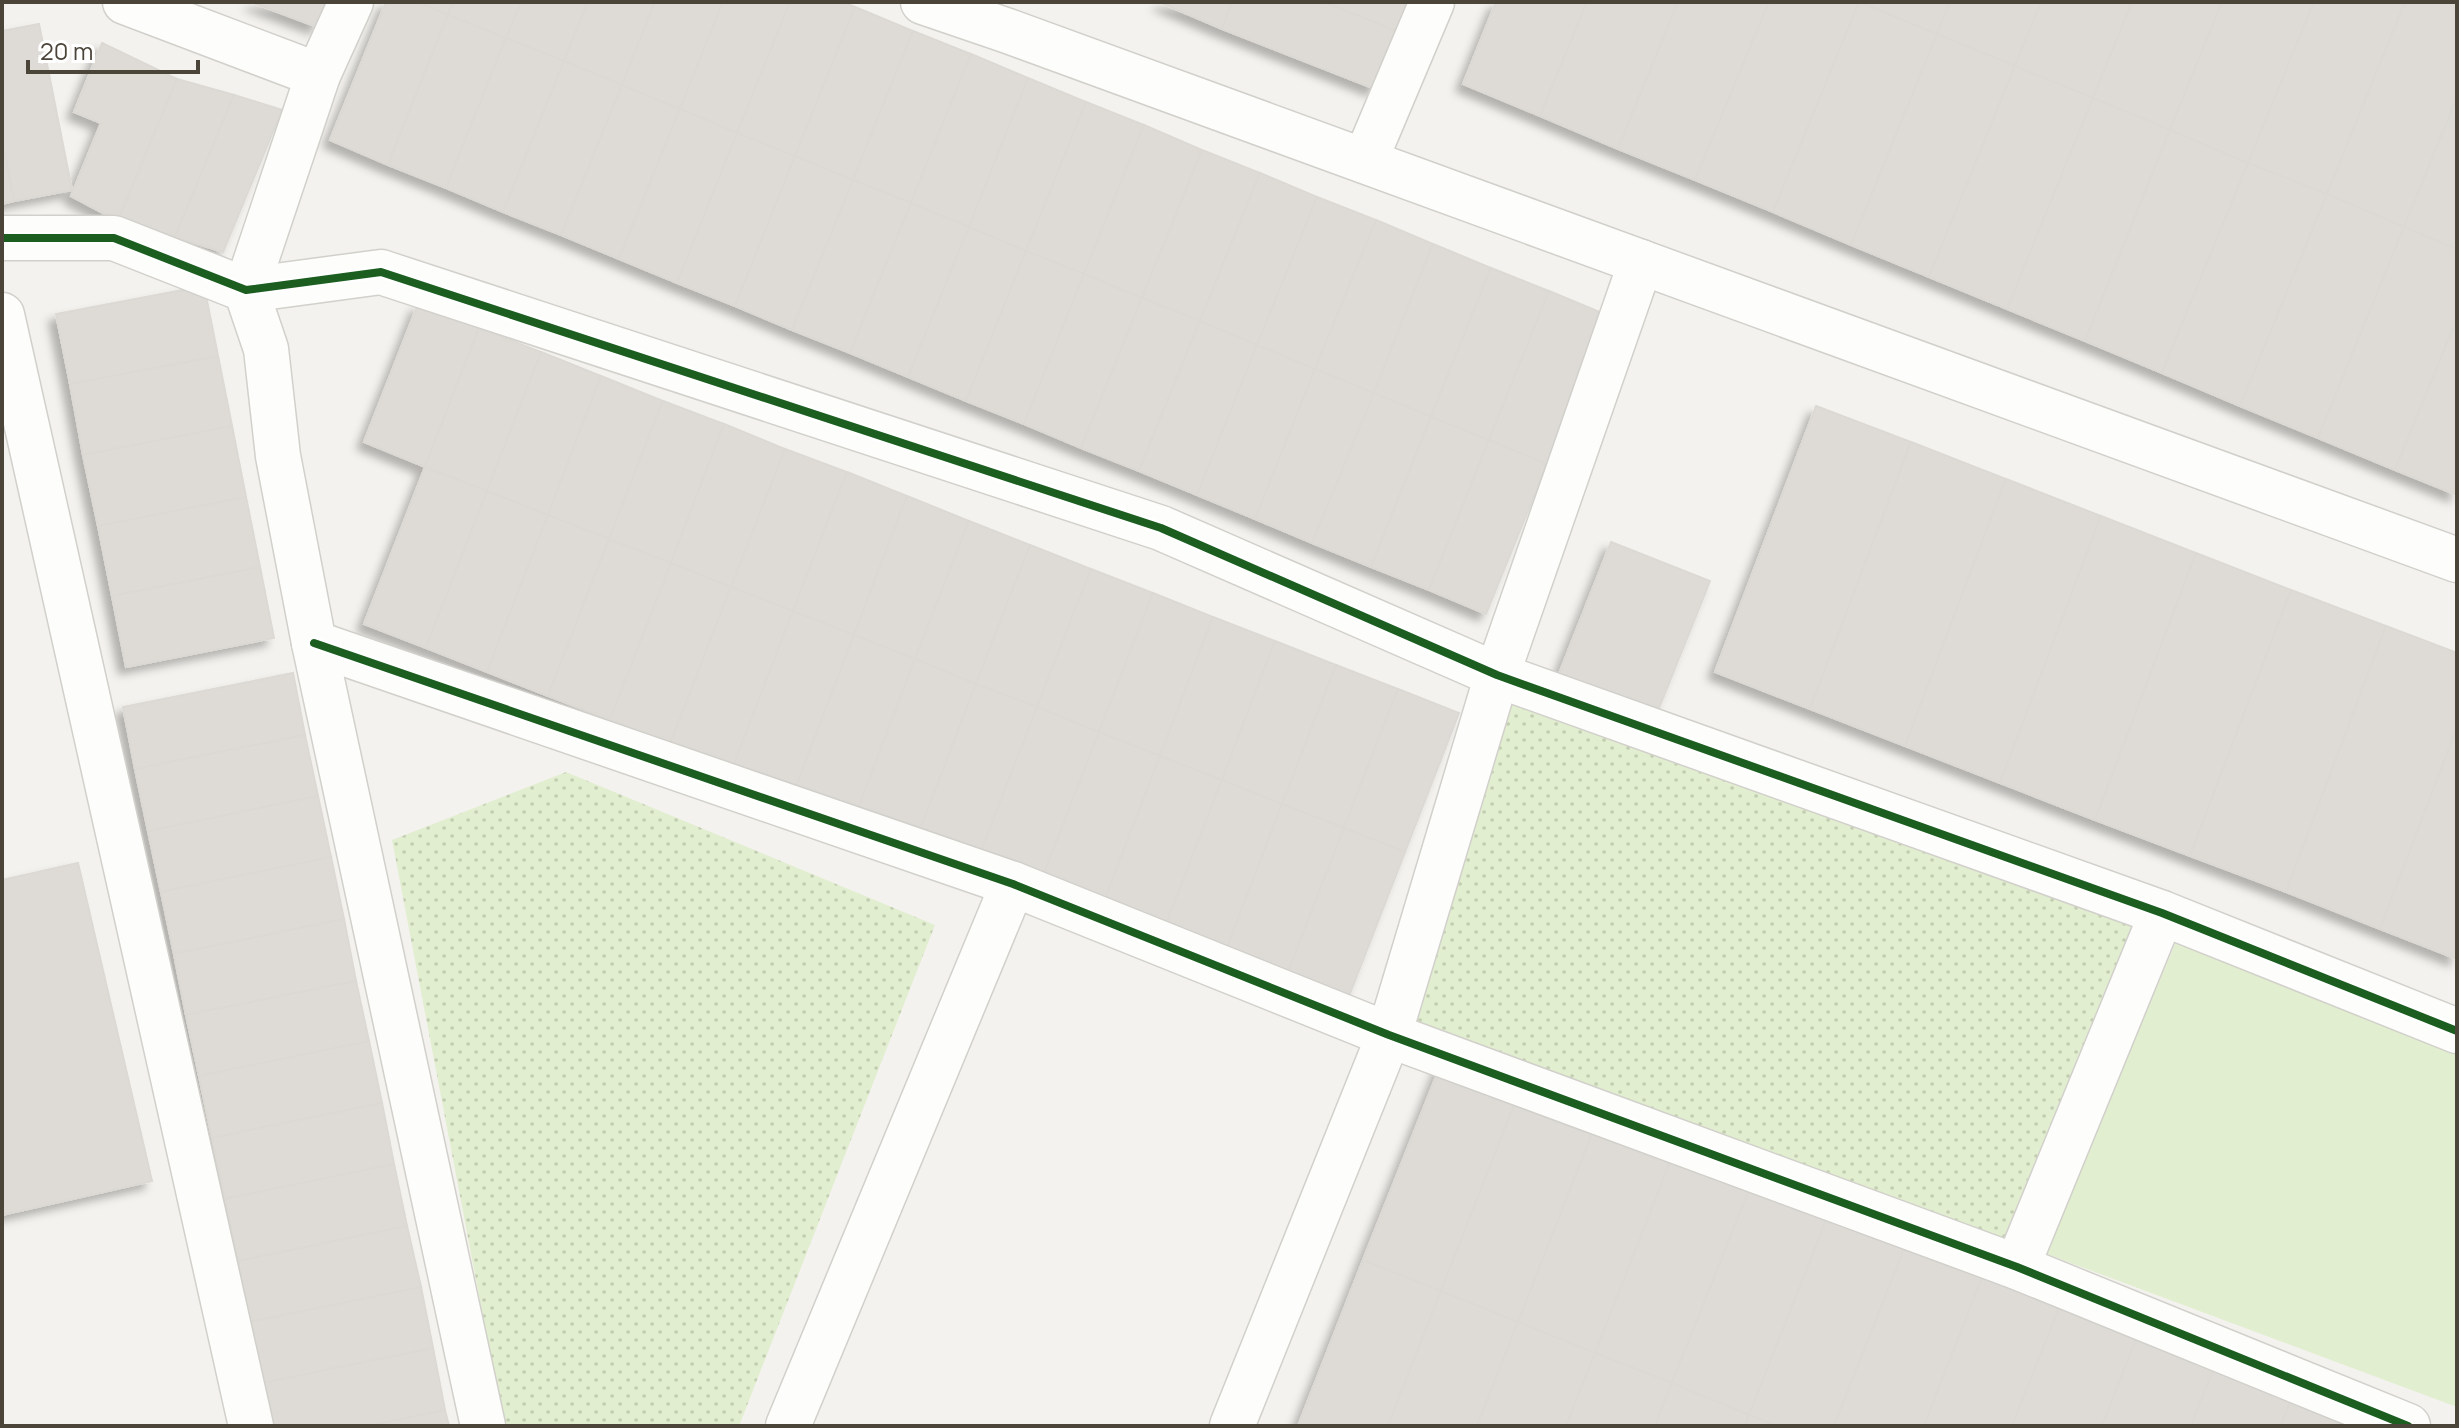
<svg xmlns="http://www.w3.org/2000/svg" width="2459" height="1428" viewBox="0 0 2459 1428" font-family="Manrope,sans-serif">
<defs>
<pattern id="grass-dots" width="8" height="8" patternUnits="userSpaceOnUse" patternTransform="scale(2)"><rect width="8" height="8" fill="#e1eecf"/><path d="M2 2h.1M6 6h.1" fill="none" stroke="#c3cdb2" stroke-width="1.8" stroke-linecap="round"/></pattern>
<filter id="shadow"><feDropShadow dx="-7" dy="7" stdDeviation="4" flood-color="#0004"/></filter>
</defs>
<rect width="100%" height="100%" fill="#f4f2ee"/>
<!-- grass -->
<g fill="url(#grass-dots)">
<path d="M1504 690 2137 925 2011 1247 1401 1030Z"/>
<path d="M566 772 935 925 739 1426H504L392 840Z"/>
</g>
<!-- garden -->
<path fill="#e1eecf" d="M2176 942 2457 1051V1407L2044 1253Z"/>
<!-- building -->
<g fill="#dedbd6" stroke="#dcd9d4" stroke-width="2" filter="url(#shadow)">
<path d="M251 2H326L317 27Z"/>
<path d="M386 2H418L448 15 388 165 330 140Z"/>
<path d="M418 2H453L448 15Z"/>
<path d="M453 2H521L506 38 448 15Z"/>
<path d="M521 2H588L564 61 506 38Z"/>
<path d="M588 2H655L622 85 564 61Z"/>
<path d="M655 2H723L680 109 622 85Z"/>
<path d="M723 2H790L737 133 680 109Z"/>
<path d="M790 2H843L855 7 795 156 737 133Z"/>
<path d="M1159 2H1232L1222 29Z"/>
<path d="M1232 2H1324L1397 31 1375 89 1222 29Z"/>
<path d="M1324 2H1409L1397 31Z"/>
<path d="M1496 2H1587L1540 116 1463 84Z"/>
<path d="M1587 2H1678L1618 149 1540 116Z"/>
<path d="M1678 2H1769L1695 180 1618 149Z"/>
<path d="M1769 2H1859L1773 212 1695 180Z"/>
<path d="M1859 2 1937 34 1851 245 1773 212Z"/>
<path d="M1861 2H1950L1937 34Z"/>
<path d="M1950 2H2041L2015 66 1937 34Z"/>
<path d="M2041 2H2132L2093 98 2015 66Z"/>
<path d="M2132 2H2222L2170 130 2093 98Z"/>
<path d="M2222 2H2314L2248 163 2170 130Z"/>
<path d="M2314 2H2405L2327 194 2248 163Z"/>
<path d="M2405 2H2457V98L2404 227 2327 194Z"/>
<path d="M855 7 913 31 853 180 795 156Z"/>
<path d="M448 15 506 38 446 188 388 165Z"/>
<path d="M39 24 72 190 14 201 2 142V31Z"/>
<path d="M913 31 971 54 911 203 853 180Z"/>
<path d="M1937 34 2015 66 1929 277 1851 245Z"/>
<path d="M506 38 564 61 503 212 446 188Z"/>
<path d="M102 43 177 79 118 221 71 196 101 123 74 112Z"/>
<path d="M971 54 1028 78 969 227 911 203Z"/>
<path d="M564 61 622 85 561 235 503 212Z"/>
<path d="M2015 66 2093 98 2007 309 1929 277Z"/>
<path d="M1028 78 1086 102 1026 251 969 227Z"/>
<path d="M177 79 234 95 175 237 118 221Z"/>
<path d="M622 85 680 109 619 259 561 235Z"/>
<path d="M234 95 282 110 223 252 175 237Z"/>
<path d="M2093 98 2170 130 2085 341 2007 309Z"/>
<path d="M2457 98V249L2404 227Z"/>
<path d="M1086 102 1144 125 1084 274 1026 251Z"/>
<path d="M680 109 737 133 677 283 619 259Z"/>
<path d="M1144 125 1202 150 1142 298 1084 274Z"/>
<path d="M2170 130 2248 163 2162 373 2085 341Z"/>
<path d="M737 133 795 156 735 306 677 283Z"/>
<path d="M2 142 14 201 2 204Z"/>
<path d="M1202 150 1260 173 1200 321 1142 298Z"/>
<path d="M795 156 853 180 792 330 735 306Z"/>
<path d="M2248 163 2327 194 2240 406 2162 373Z"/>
<path d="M1260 173 1317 197 1257 345 1200 321Z"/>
<path d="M853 180 911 203 850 353 792 330Z"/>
<path d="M2327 194 2404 227 2318 438 2240 406Z"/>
<path d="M1317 197 1376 220 1315 369 1257 345Z"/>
<path d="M911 203 969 227 908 377 850 353Z"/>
<path d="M1376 220 1433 244 1374 393 1315 369Z"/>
<path d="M969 227 1026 251 966 401 908 377Z"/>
<path d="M2404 227 2457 249V319L2395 470 2318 438Z"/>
<path d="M1433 244 1491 268 1431 417 1374 393Z"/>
<path d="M1026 251 1084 274 1024 424 966 401Z"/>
<path d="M1491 268 1549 291 1489 440 1431 417Z"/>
<path d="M1084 274 1142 298 1081 448 1024 424Z"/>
<path d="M204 286 218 356 70 384 56 314Z"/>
<path d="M1549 291 1607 315 1547 464 1489 440Z"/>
<path d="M1142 298 1200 321 1139 471 1081 448Z"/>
<path d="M418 304 479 328 425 467 364 442Z"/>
<path d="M2457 319V495L2395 470Z"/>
<path d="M1200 321 1257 345 1197 495 1139 471Z"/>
<path d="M479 328 541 352 487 491 425 467Z"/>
<path d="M1257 345 1315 369 1255 519 1197 495Z"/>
<path d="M541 352 601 376 548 515 487 491Z"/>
<path d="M218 356 232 426 83 455 70 384Z"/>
<path d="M1315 369 1374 393 1312 543 1255 519Z"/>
<path d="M601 376 663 401 609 539 548 515Z"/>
<path d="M1374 393 1431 417 1371 567 1312 543Z"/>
<path d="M663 401 724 424 671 563 609 539Z"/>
<path d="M1816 406 1911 442 1810 709 1715 672Z"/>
<path d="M1431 417 1489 440 1429 590 1371 567Z"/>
<path d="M724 424 785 449 731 587 671 563Z"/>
<path d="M232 426 246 497 98 526 83 455Z"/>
<path d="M1489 440 1547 464 1486 614 1429 590Z"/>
<path d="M1911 442 2006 479 1905 746 1810 709Z"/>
<path d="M785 449 847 472 793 611 731 587Z"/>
<path d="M425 467 487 491 426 648 364 624Z"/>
<path d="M847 472 907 496 854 635 793 611Z"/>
<path d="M2006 479 2101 516 2000 783 1905 746Z"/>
<path d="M487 491 548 515 487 672 426 648Z"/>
<path d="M907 496 969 521 915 659 854 635Z"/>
<path d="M246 497 260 567 112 596 98 526Z"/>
<path d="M548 515 609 539 548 696 487 672Z"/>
<path d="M2101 516 2196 553 2095 820 2000 783Z"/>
<path d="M969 521 1030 545 976 684 915 659Z"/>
<path d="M609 539 671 563 610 720 548 696Z"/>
<path d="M1611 542 1710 581 1653 723 1555 684Z"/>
<path d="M1030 545 1091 569 1037 707 976 684Z"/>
<path d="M2196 553 2291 590 2190 856 2095 820Z"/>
<path d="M671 563 731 587 670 744 610 720Z"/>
<path d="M260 567 274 638 126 667 112 596Z"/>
<path d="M1091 569 1153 593 1099 732 1037 707Z"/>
<path d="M731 587 793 611 732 769 670 744Z"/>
<path d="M2291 590 2386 626 2286 892 2190 856Z"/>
<path d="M1153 593 1213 617 1160 756 1099 732Z"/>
<path d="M793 611 854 635 794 792 732 769Z"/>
<path d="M1213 617 1275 641 1222 780 1160 756Z"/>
<path d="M2386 626 2457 653V728L2380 929 2286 892Z"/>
<path d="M854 635 915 659 855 817 794 792Z"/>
<path d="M1275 641 1336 665 1282 804 1222 780Z"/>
<path d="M915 659 976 684 916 840 855 817Z"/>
<path d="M1336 665 1398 689 1344 828 1282 804Z"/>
<path d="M293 673 305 735 135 769 123 707Z"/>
<path d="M976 684 1037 707 976 864 916 840Z"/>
<path d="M1398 689 1459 713 1405 852 1344 828Z"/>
<path d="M1037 707 1099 732 1038 889 976 864Z"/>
<path d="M2457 728V959L2380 929Z"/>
<path d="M1099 732 1160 756 1100 912 1038 889Z"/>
<path d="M305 735 318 796 148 831 135 769Z"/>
<path d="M1160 756 1222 780 1161 937 1100 912Z"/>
<path d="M1222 780 1282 804 1222 961 1161 937Z"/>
<path d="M318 796 331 857 161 892 148 831Z"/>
<path d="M1282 804 1344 828 1283 985 1222 961Z"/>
<path d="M1344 828 1405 852 1344 1009 1283 985Z"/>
<path d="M331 857 344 919 174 954 161 892Z"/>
<path d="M78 863 152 1181 2 1215V880Z"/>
<path d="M344 919 356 981 186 1015 174 954Z"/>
<path d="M356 981 369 1041 199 1076 186 1015Z"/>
<path d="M369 1041 382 1103 212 1138 199 1076Z"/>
<path d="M1443 1059 1520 1090 1441 1291 1363 1260Z"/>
<path d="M1520 1090 1597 1121 1518 1322 1441 1291Z"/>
<path d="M382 1103 394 1164 225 1199 212 1138Z"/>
<path d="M1597 1121 1674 1152 1595 1353 1518 1322Z"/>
<path d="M1674 1152 1752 1183 1672 1383 1595 1353Z"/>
<path d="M394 1164 407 1226 238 1261 225 1199Z"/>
<path d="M1752 1183 1829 1213 1749 1415 1672 1383Z"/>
<path d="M1829 1213 1906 1244 1834 1426H1777L1749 1415Z"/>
<path d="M407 1226 421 1287 250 1322 238 1261Z"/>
<path d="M1906 1244 1983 1275 1924 1426H1834Z"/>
<path d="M1363 1260 1441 1291 1388 1426H1298Z"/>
<path d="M1983 1275 2060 1306 2012 1426H1924Z"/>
<path d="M421 1287 433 1348 263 1383 250 1322Z"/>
<path d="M1441 1291 1518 1322 1477 1426H1388Z"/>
<path d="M2060 1306 2137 1337 2102 1426H2012Z"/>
<path d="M1518 1322 1595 1353 1566 1426H1477Z"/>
<path d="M2137 1337 2214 1368 2191 1426H2102Z"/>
<path d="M433 1348 445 1410 368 1426H272L263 1383Z"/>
<path d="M1595 1353 1672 1383 1655 1426H1566Z"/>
<path d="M2214 1368 2291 1399 2281 1426H2191Z"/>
<path d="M1672 1383 1749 1415 1745 1426H1655Z"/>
<path d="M2291 1399 2359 1426H2281Z"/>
<path d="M445 1410 449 1426H368Z"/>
<path d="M1749 1415 1777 1426H1745Z"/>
</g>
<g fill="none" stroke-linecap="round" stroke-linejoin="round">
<defs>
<g id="minor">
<path d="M125 2 318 75"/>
<path d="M351 2 318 75 246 290 266 349 278 456 314 643 483 1426"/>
<path d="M923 2 1008 31 2457 560"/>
<path d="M1365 161 1432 2"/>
<path d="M2 238H114L246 290 381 272 1161 528 1497 675 2162 913 2457 1031"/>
<path d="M2 315 251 1426"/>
<path d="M314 643 1013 884 1389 1035 2017 1267 2408 1426"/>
<path d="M2017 1267 2162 913"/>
<path d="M788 1426 1013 884"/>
<path d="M1232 1426 1389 1035 1497 675 1641 262"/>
</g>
</defs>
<!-- minor casing -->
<use href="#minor" stroke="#d2d0cb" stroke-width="47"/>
<!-- minor -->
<use href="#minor" stroke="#fdfdfc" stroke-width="44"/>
<defs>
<g id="cycleway">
<path d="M2 238H114L246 290 381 272 1161 528 1497 675 2162 913 2457 1031"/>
<path d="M314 643 1013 884 1389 1035 2017 1267 2408 1426"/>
</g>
</defs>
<!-- cycleway casing -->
<use href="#cycleway" stroke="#fff" stroke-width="13"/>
<!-- cycleway -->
<use href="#cycleway" stroke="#1b5e20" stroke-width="8"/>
</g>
<!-- border -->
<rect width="2459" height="1428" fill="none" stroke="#4b4439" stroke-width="8"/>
<!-- scale -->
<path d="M28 60v12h170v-12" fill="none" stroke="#4b4439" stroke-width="4"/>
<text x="40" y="60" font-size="24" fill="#4b4439" stroke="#ffffff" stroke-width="6" paint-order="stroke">20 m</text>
</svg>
